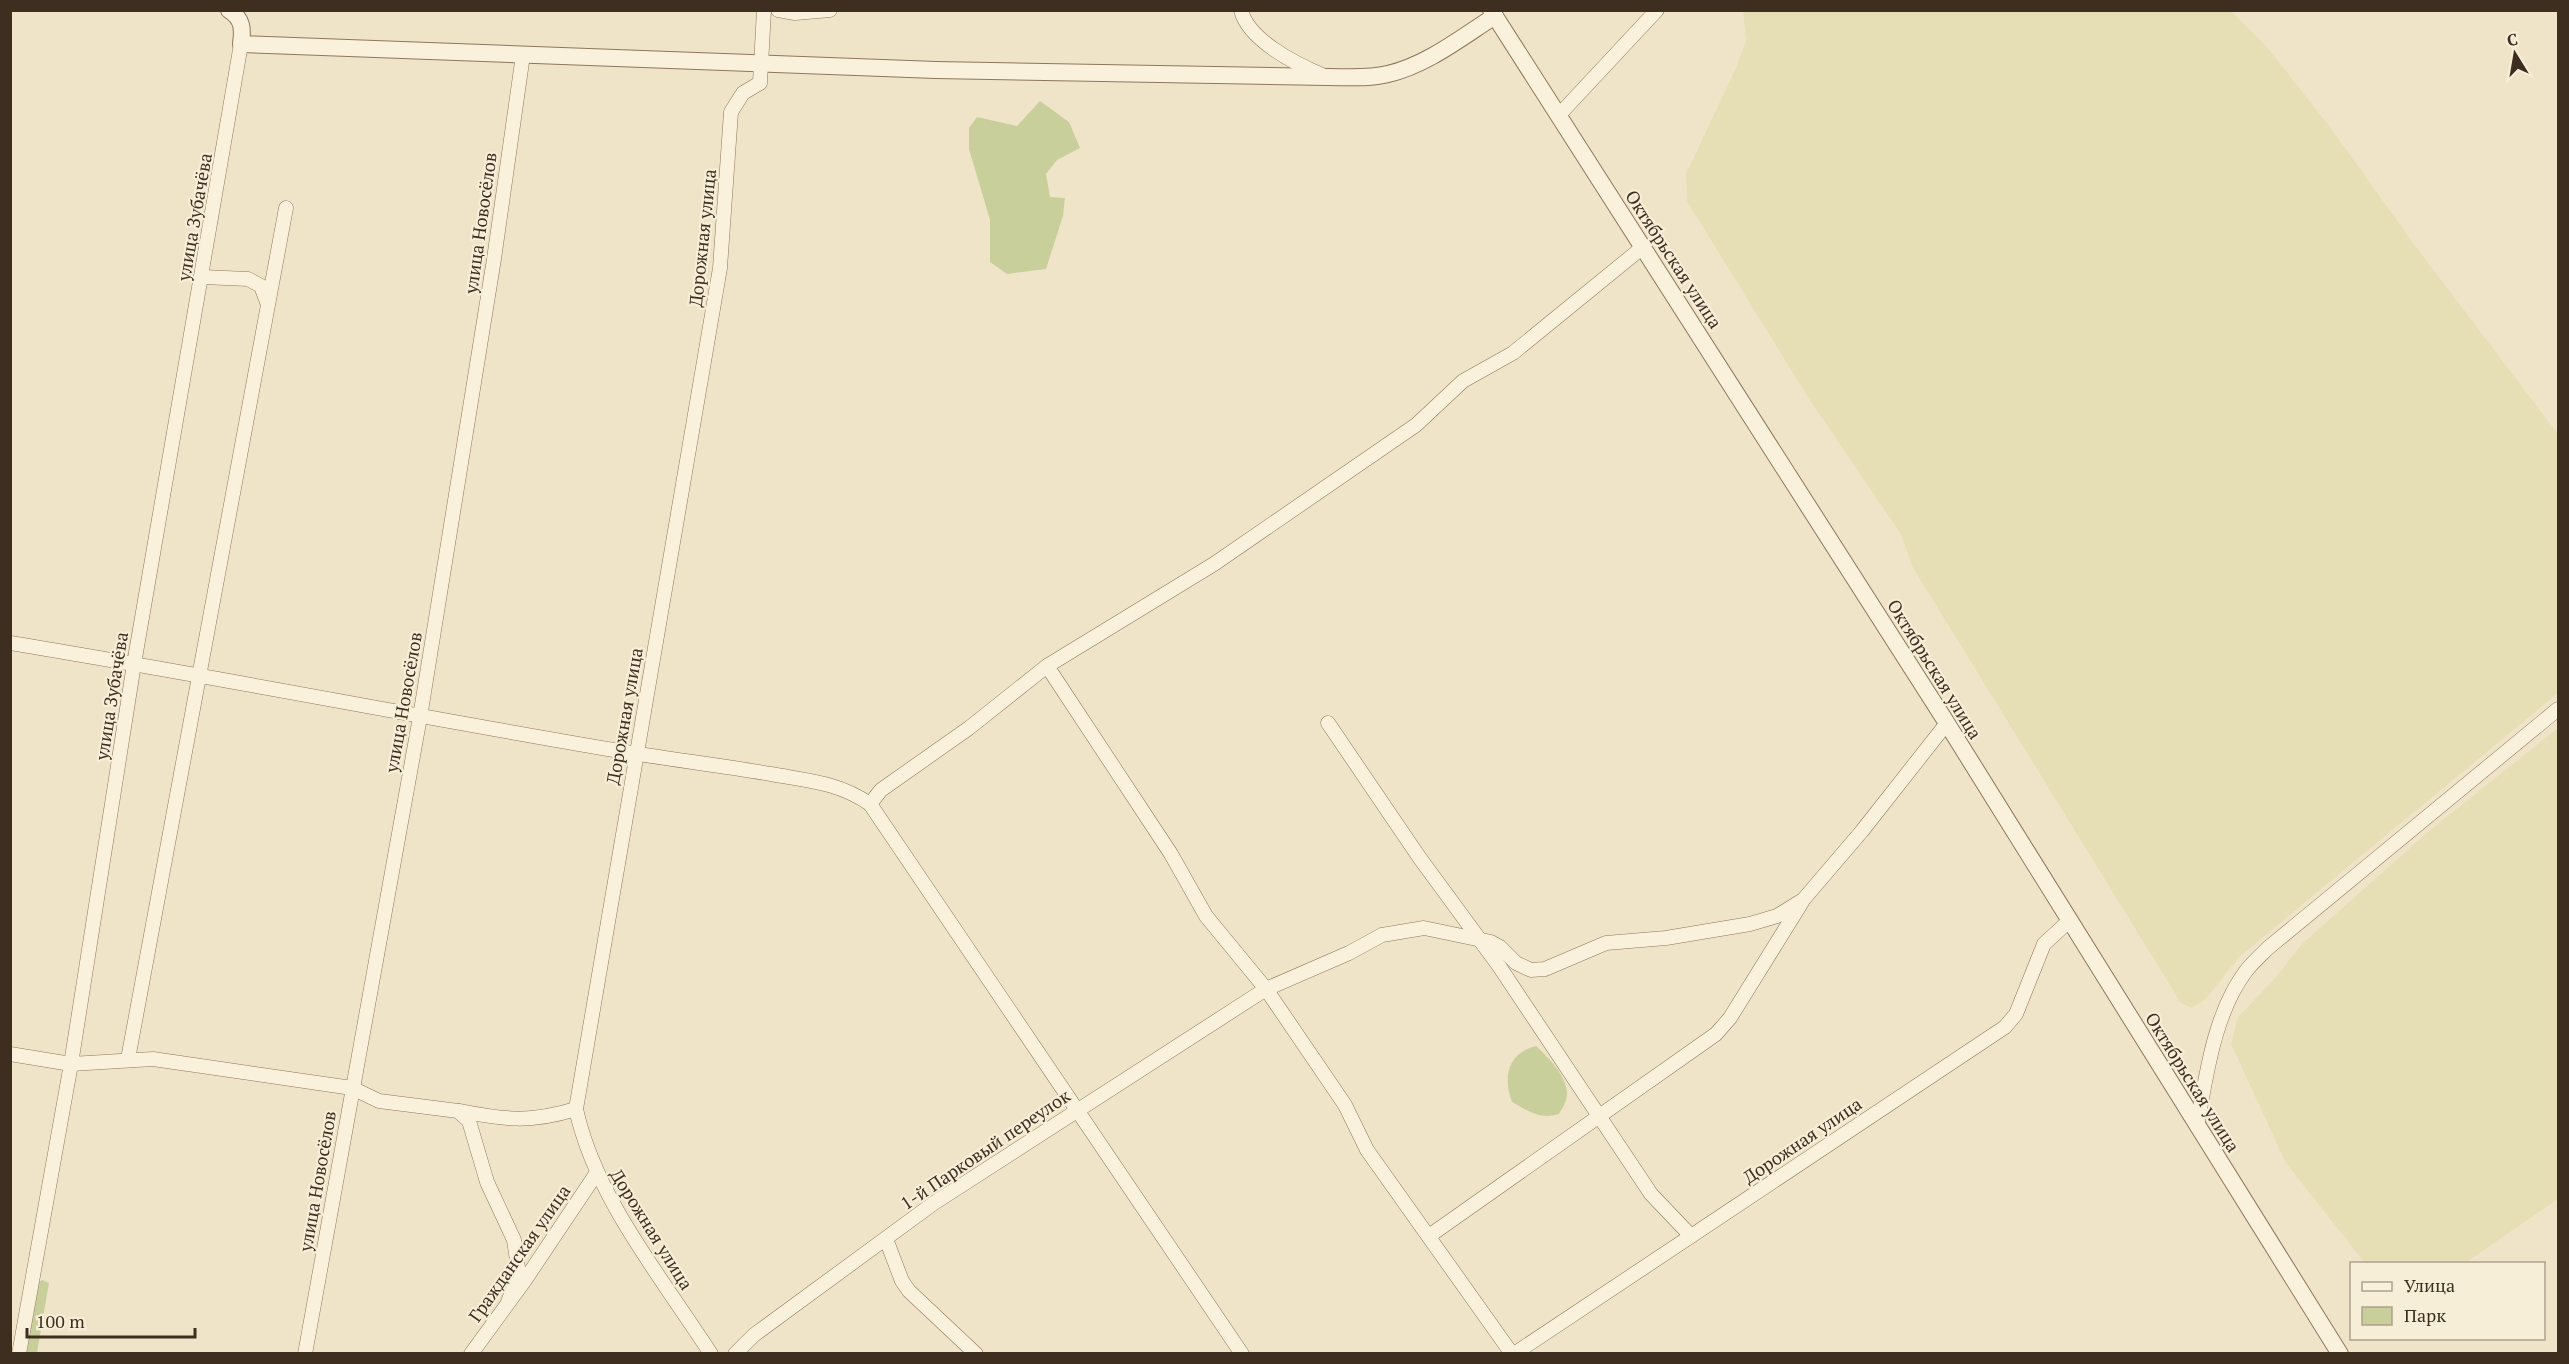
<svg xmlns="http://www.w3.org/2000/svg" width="2569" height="1364" viewBox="0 0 2569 1364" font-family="'PT Serif',serif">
<rect width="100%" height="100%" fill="#f0e4c8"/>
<!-- farmland -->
<g fill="#e6deb5">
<path d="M1743 11H2231L2266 46 2330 127 2416 247 2558 434V693L2239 957 2205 1000 2191 1008 2181 1003 1912 566 1901 534 1809 399 1687 201 1686 174 1736 68 1746 41Z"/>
<path d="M2558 728V1199L2465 1263H2365L2286 1163 2231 1044 2238 1017 2276 977 2302 944 2429 831Z"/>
</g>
<!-- green -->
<g fill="#c9cf9b">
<path d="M1040 101 1069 122 1080 148 1057 160 1046 174 1050 197 1065 198 1063 216 1046 269 1007 274 990 262V220L969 149V128L977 117 1017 126Z"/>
<path d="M1536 1046C1549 1058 1572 1081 1566 1100 1565 1105 1561 1110 1559 1114 1540 1120 1528 1111 1512 1102 1503 1078 1507 1053 1536 1046Z"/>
<path d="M42 1280 49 1283 37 1353 26 1354 39 1282Z"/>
</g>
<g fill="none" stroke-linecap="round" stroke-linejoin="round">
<defs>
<g id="minor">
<path d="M778 10 795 13 830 10"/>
<path d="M1241 10C1248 40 1296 64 1322 75"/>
<path d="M1559 115 1657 10"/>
<path d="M202 277 248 279 261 286 267 302"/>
<path d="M10 643C212 676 413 716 614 750 666 759 719 765 771 774 809 781 837 782 870 804L1242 1354"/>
<path d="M1047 666 1171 854 1206 916 1266 989 1345 1105 1367 1150 1512 1354"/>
<path d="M1328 723 1419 857 1499 966 1651 1194 1691 1236"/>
<path d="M870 804 881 790 969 728 1047 666 1214 564 1416 425 1463 381 1513 353 1643 247"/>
<path d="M10 1054 71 1064 153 1059 352 1088 379 1101 458 1111 469 1121 487 1182 514 1240 519 1274 508 1302"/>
<path d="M128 1059 286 208"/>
<path d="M460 1111C506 1120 530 1123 576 1109"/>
<path d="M2197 1126C2206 1077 2214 1013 2246 971 2252 963 2261 955 2268 948L2558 709"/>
<path d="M1429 1236 1716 1034 1730 1018 1802 902"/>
<path d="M886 1239 902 1281 909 1291 976 1354"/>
<path d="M19 1354 71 1064 134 664 241 44"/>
<path d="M305 1354 420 717 494 259 523 55"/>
<path d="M471 1354 525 1280 596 1174"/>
<path d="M711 1354C662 1278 595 1197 576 1109L720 268 731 112 743 93 760 83 764 10"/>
<path d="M735 1354 754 1335 934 1203 1266 989 1349 953 1382 935 1424 928 1491 942 1500 947 1516 963 1531 970 1545 969 1606 943 1666 938 1750 924 1777 916 1803 900 1862 831 1947 723"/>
<path d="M1514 1354 2005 1027 2016 1014 2044 944 2069 921"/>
</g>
<g id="tertiary">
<path d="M229 10C243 19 243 29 241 44L936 70 1327 77C1347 77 1368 79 1388 74 1427 65 1462 37 1495 16"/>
<path d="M1491 10 1943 717 2340 1354"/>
</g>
</defs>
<!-- minor casing -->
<use href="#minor" stroke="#8d765c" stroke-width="15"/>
<!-- tertiary casing -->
<use href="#tertiary" stroke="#8d765c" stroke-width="18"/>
<!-- minor -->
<use href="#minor" stroke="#faf1dc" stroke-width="14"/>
<!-- tertiary -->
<use href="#tertiary" stroke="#faf1dc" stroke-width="16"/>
</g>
<g text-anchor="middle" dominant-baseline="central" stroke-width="4.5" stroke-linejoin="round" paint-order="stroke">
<!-- street labels -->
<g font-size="18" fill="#3d2e20" stroke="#f7eed8">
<text transform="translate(194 217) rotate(-80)">улица Зубачёва</text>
<text transform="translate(480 223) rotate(-82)">улица Новосёлов</text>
<text transform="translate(702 238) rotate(-84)">Дорожная улица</text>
<text transform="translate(1674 259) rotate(57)">Октябрьская улица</text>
<text transform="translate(1935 669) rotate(58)">Октябрьская улица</text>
<text transform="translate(111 696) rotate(-81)">улица Зубачёва</text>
<text transform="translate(403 702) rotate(-80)">улица Новосёлов</text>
<text transform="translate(624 716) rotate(-80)">Дорожная улица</text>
<text transform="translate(2193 1082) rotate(58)">Октябрьская улица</text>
<text transform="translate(1802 1140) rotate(-34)">Дорожная улица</text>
<text transform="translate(985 1149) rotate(-34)">1-й Парковый переулок</text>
<text transform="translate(317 1181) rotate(-80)">улица Новосёлов</text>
<text transform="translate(652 1229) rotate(58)">Дорожная улица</text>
<text transform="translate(519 1253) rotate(-55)">Гражданская улица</text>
</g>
</g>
<!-- border -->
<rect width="2569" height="1364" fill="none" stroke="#3d2e20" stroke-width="24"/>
<!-- legend -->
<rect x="2350" y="1262" width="195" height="78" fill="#f7eed8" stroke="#ada18e" stroke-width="1.5"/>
<rect x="2362" y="1282" width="30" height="9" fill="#faf1dc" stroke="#ada18e" stroke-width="1.5"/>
<text x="2404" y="1292" font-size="18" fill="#3d2e20">Улица</text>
<rect x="2362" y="1307" width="30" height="18" fill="#c9cf9b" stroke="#ada18e" stroke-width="1.5"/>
<text x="2404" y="1322" font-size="18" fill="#3d2e20">Парк</text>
<!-- north arrow -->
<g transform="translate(2515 54) rotate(349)" stroke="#f7eed8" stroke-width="4.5" paint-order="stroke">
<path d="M0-4.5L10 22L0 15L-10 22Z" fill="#3d2e20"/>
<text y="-9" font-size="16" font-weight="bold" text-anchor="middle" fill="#3d2e20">С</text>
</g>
<!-- scale -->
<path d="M27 1328v9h168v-9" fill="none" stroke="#3d2e20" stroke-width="3"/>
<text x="36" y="1328" font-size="18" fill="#3d2e20" stroke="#f7eed8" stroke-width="4.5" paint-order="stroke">100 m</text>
</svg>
